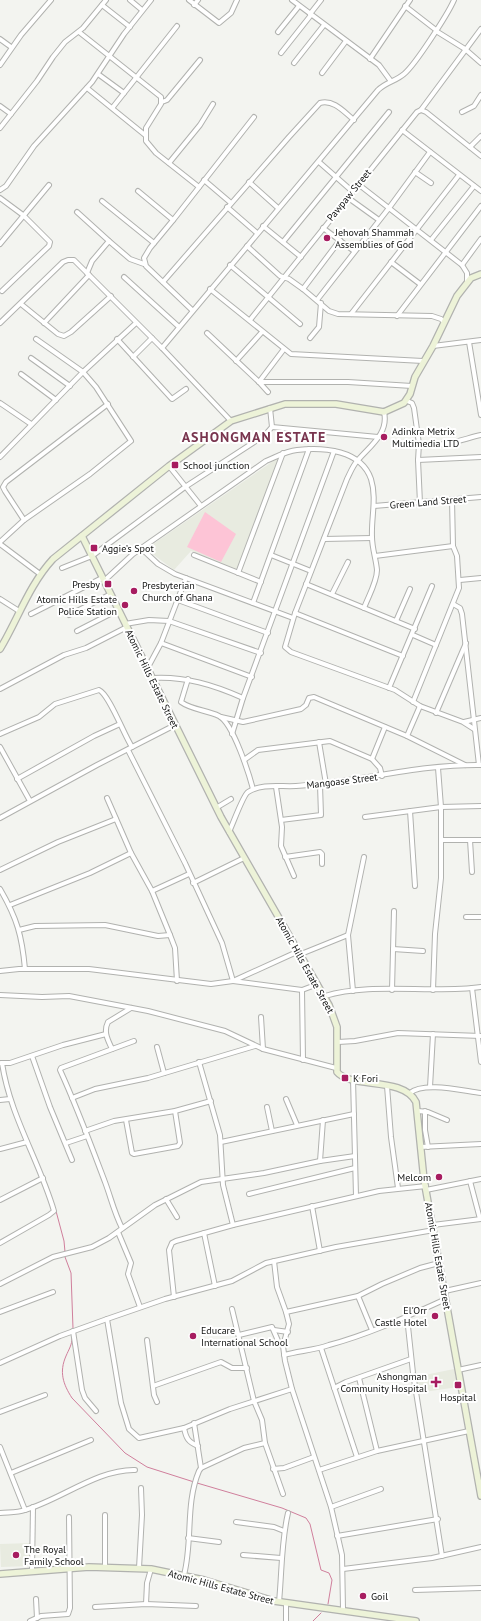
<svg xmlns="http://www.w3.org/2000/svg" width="481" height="1621" viewBox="0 0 481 1621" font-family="'PT Sans',sans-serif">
<rect width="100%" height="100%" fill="#f3f4f0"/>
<!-- built -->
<g fill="#e8ebe0">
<path d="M279 457 238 571 191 551 174 570 146 549Z"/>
<path d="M454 1369 458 1387 417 1393 415 1377Z"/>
<path d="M31 1543V1566L1 1567 0 1544Z"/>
</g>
<!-- green -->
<path fill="#fdc4d6" d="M205 512 236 534 221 562 187 547Z"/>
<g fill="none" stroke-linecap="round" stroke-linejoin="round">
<!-- stream -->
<g stroke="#d07f9c" stroke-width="1">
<path d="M56 1211 64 1241 65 1252"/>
<path d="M65 1257 71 1273 73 1328"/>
<path d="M72 1338C72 1345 69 1349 66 1356 59 1372 63 1384 72 1398L125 1453 147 1467 194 1482"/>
<path d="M197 1483 282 1508 306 1518 310 1524 321 1570 329 1573 332 1580 328 1604"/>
<path d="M313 1621 321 1613"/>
</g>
<defs>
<g id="street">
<path d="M130 0 142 10"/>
<path d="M189 0 219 23 231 13 237 0"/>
<path d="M292 0 379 65 390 80"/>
<path d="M102 5 130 27"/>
<path d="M194 5 198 0"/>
<path d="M405 6 436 30"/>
<path d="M310 14 321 0"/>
<path d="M436 31 465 49 481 63"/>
<path d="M79 32 161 97V104L146 128V141L156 153 199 187"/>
<path d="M278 32 299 6"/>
<path d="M0 39 11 47"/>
<path d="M281 53 311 15"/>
<path d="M370 59 410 0"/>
<path d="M294 63 324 25"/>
<path d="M0 65 21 35 51 0"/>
<path d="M322 73 346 41"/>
<path d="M98 74 124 93"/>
<path d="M87 88 145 135"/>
<path d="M162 102 167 100 200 60"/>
<path d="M0 106 11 114"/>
<path d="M113 107 177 26"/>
<path d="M421 110 426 112 481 156"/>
<path d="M462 112 474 106 481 95"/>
<path d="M0 128 37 81 53 57 65 42 83 28 106 0"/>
<path d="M402 130 481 191"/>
<path d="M470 147 481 136"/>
<path d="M319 162 352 191"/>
<path d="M169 163 200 125 213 104"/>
<path d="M415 172 431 183"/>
<path d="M204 180 231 203"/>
<path d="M249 182 278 208"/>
<path d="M358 184 462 265 467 273V281"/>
<path d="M0 190 6 186 34 146 92 82 124 34 151 0"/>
<path d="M138 191 173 220"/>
<path d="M347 197 379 220"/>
<path d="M0 198 23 215 50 242 49 246 2 291"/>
<path d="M102 201 154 243"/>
<path d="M227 207 257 233"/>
<path d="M77 212 109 241"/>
<path d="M263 226 301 257"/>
<path d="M323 228 354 251"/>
<path d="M431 240 474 186"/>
<path d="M283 242 389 112"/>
<path d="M0 244 49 185"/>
<path d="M247 246 280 276 289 279 303 289 329 311 338 314 432 316 441 319 444 322"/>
<path d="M391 262 420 284"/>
<path d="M230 265 300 324"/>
<path d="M462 265 481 239"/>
<path d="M87 273 92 261 109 241 130 259 144 264"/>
<path d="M124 277 179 327"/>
<path d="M163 282 289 137 320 103C334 99 345 113 354 120"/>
<path d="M210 289 291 354 423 361"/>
<path d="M303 289 340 240"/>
<path d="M317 300 389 208 430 152"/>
<path d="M21 304 58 334 64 336 71 332 111 296"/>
<path d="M192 310 146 266 144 258 150 248 174 219 254 117"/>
<path d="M351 314 459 175"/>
<path d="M397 316 481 206"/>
<path d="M250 320 417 112 421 110 481 29"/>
<path d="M0 323 63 262 68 260H74L162 348 231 421"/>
<path d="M44 323 89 275"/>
<path d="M207 333 259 382 268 392"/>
<path d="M310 338 319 327 321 303"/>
<path d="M117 339 172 399 186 389"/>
<path d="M469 342 481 415"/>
<path d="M433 346 481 340"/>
<path d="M162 348 378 90C386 82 396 81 404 74 415 65 448 14 454 0"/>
<path d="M133 357 152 338"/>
<path d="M31 358 70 386"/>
<path d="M236 361 262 332"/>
<path d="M21 374 56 400"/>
<path d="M259 382H348L412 386"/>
<path d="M259 382 284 349"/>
<path d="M407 401 412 403 414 408 419 444 418 460 420 503"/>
<path d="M0 403 31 424"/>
<path d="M384 412C389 433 370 446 358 460 353 465 350 473 347 479L295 613 285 647 291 652 395 690 420 706 463 722 474 729"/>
<path d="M272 427 378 437"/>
<path d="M419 444C438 449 463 439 481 435"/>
<path d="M0 457 83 372 136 323"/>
<path d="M418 460 481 457"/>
<path d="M169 466 201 506"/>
<path d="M374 506 481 497"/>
<path d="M24 520 5 491 3 487 6 482 108 404"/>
<path d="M324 539 372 538"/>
<path d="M0 542 24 520 90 474 131 441 96 387 83 372 36 339"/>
<path d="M0 544 40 574"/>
<path d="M142 549 158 564 175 574 293 618"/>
<path d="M194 555 261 582"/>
<path d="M271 555 311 571"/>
<path d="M375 556 453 546"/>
<path d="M62 568 92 556 185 487 265 435 272 427 270 408"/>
<path d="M238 573 283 453"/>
<path d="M460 580 481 578"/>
<path d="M104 581 133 554 266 461C276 457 286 451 297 450 324 447 361 450 371 479 377 498 371 518 372 537 372 548 376 559 377 570 377 582 368 597 364 608"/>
<path d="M306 584 415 629"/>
<path d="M332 594 348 562"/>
<path d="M0 599 19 611"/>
<path d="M178 600 268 633"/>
<path d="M253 603 309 449"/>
<path d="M453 604 460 608 462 614 479 765"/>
<path d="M295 613 403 656"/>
<path d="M31 614 102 578"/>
<path d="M69 615 111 594"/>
<path d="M396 621 410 589"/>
<path d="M125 624 149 620 169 621 261 653"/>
<path d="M77 631 118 610"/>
<path d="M413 635 436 645"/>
<path d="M161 643 252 677"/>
<path d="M147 669 161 643 186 578"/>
<path d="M152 678C185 676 214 685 243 698"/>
<path d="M188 679 181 702C192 710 207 710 219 716 233 723 249 774 253 789"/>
<path d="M389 688 432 586"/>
<path d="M0 689 64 655 86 648 127 627"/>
<path d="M413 702 459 588 457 556 453 546 452 500"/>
<path d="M436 713 466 643"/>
<path d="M221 717 243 722 301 709 306 705 309 698 314 697 407 736 465 765"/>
<path d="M464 722 481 718"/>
<path d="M0 734 39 717 55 704 99 690C109 694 124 735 132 747"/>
<path d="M232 734 243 698 334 451"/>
<path d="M407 736 420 706"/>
<path d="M319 742 326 784"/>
<path d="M0 747 30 801"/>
<path d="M128 750 185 863 222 943 233 981 302 990 318 984"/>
<path d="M372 759 385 727"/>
<path d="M244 760 258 750 330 741 372 759 380 768 382 776"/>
<path d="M17 779 94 736 120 724"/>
<path d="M276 787 282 827 281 846 294 876"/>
<path d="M107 798 131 853 152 891 170 935 175 948 177 981"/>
<path d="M216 808 231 799"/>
<path d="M410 811 415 886"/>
<path d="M365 817 441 807 481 806"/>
<path d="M0 818 97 765 175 725"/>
<path d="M281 820 321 815 320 785"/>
<path d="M229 832C233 824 243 795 248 792 262 783 281 787 296 786 358 782 419 764 481 765"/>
<path d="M441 840H481"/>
<path d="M470 840 472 872"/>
<path d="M285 857 320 852 322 854V864"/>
<path d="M0 870 58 842 116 819"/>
<path d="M193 883 244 858"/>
<path d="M0 889C17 918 22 936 25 969"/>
<path d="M152 891 189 874"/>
<path d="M10 905 90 873 131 853"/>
<path d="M466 917H481"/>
<path d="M19 930 35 926 105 925 158 936 170 935"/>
<path d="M393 949 423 951"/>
<path d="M301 954 348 935"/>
<path d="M0 971 19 969H89L211 984 233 981 299 951"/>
<path d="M472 988 481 1062"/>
<path d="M302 990 303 1060"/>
<path d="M392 990 394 911"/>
<path d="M433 990 435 934 441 878V807L438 768"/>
<path d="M353 991 348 935 364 857"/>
<path d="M0 995 42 997 69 996 148 1011 225 1031 263 1049 336 1068"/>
<path d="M325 996C371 982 432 994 481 987"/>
<path d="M261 1017 263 1049"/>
<path d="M338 1042 355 1041 398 1033 481 1036"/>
<path d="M157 1047 164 1073"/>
<path d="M112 1049C108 1040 103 1032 108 1022L131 1008"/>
<path d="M32 1056 50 1107 72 1160"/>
<path d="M199 1062 220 1135 223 1185 233 1225"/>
<path d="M1 1063H10L63 1045 106 1034"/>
<path d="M353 1079 356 1196"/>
<path d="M387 1086 391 1137 398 1188"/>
<path d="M430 1087 433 1034"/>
<path d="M410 1093C424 1081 463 1091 481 1093"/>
<path d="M72 1098 95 1089 148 1078 255 1046"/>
<path d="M286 1099 297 1125"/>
<path d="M0 1100 10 1099"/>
<path d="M267 1107 272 1131"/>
<path d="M418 1111 428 1112 447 1120"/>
<path d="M425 1111V1130L428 1147"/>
<path d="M126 1120 132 1153 134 1154 178 1146 180 1143 175 1111"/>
<path d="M85 1131 114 1121 175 1111 211 1101"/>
<path d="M221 1142 354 1114"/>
<path d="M66 1143 87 1136"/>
<path d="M420 1147 481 1144"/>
<path d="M0 1149 27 1142"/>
<path d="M320 1161 323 1120"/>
<path d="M470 1181 480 1219"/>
<path d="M426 1190 481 1179"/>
<path d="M249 1194 355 1168"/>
<path d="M166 1199 177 1217"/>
<path d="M0 1200 43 1178"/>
<path d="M312 1206 320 1251"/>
<path d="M433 1225 481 1219"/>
<path d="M122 1228C114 1212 111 1198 105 1182 91 1145 77 1107 60 1070L61 1068 134 1041"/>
<path d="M118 1232 131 1263 128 1274 140 1307"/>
<path d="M204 1233 215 1286"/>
<path d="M0 1243 49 1215 54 1211C39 1160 10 1116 2 1063"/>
<path d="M274 1261 277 1287 286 1312 289 1324 283 1346 285 1361 292 1389 331 1507 342 1555 343 1609"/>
<path d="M0 1284 53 1257 92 1247 109 1238 155 1205 201 1182 264 1173 320 1161 355 1156"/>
<path d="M445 1291 481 1283"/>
<path d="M358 1296 372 1330"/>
<path d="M174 1297 169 1250 172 1243 176 1241 233 1225 379 1191 426 1186"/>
<path d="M232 1309 254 1401 262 1420 265 1443 283 1494"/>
<path d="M0 1312 53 1292"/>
<path d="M286 1312 358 1296 382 1284 420 1268 439 1263"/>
<path d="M407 1317 413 1373 442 1556"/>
<path d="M107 1319 121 1403 129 1429 139 1438 184 1428 230 1409 292 1389"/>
<path d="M274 1330 288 1332"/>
<path d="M73 1331 82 1390 85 1398 96 1411"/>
<path d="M239 1335 272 1327 279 1343 283 1346"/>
<path d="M147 1340 154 1395 157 1402"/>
<path d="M321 1348 357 1457"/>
<path d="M284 1355C299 1351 315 1350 329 1345 370 1334 408 1316 446 1299"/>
<path d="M0 1363 60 1336 107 1319 165 1299 232 1281 266 1263 336 1247 434 1230"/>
<path d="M458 1370 481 1365"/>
<path d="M359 1378 377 1451"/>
<path d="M153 1386 221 1362 232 1368H247"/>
<path d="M334 1388 346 1382 411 1359"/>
<path d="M0 1412 45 1395"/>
<path d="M194 1423 201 1468"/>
<path d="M184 1428C186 1438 188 1442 198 1446"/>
<path d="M0 1447 25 1510"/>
<path d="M273 1469 284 1468 314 1457"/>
<path d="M319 1470 377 1451 469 1431"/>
<path d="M11 1473 91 1440"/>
<path d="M331 1507 381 1489"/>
<path d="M0 1513C8 1512 17 1513 25 1510 60 1500 98 1469 135 1470"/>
<path d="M105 1515V1567"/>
<path d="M236 1522 274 1527 284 1531"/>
<path d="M337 1536 438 1519"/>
<path d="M188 1538 219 1542"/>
<path d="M243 1555 281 1558"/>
<path d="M139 1568 142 1515 141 1488"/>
<path d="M343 1569 432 1558 481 1547"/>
<path d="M32 1571 33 1507"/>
<path d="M184 1575C193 1541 185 1504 199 1471L201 1468 244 1448 265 1443"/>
<path d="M415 1590 481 1588"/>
<path d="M36 1599 37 1618"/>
<path d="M279 1602C282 1572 281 1543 288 1513"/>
<path d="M286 1603V1621"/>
<path d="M146 1604 147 1583 151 1569"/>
<path d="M95 1607 146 1604 196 1606"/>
<path d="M30 1621 41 1616 68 1614 70 1608 69 1517"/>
</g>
<g id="secondary">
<path d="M82 536 221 817 329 1005 337 1027V1072C351 1089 403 1076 416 1102L424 1180 481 1496"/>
<path d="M0 649C18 619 29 585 53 559L169 466 231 421 285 404H336L384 412 404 403 410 394 415 377 433 346 457 296 471 278 481 274"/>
<path d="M0 1574 89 1567 151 1569 204 1580 274 1601 416 1621"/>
</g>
</defs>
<!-- street casing -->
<use href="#street" stroke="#b1b2af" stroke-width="6"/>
<!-- secondary casing -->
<use href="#secondary" stroke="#b1b2af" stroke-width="8"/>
<!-- street -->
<use href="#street" stroke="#fff" stroke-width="4"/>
<!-- secondary -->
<use href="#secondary" stroke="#edf3d8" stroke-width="5.5"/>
</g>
<!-- markers -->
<g fill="#a71c60" stroke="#fff" stroke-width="1.5">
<circle cx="327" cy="238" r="4"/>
<circle cx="384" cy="437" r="4"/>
<rect x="171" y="461" width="8" height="8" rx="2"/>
<rect x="90" y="544" width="8" height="8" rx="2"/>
<rect x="104" y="580" width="8" height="8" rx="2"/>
<circle cx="134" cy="591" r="4"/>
<circle cx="125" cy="605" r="4"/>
<rect x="341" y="1074" width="8" height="8" rx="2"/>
<circle cx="439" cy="1177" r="4"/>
<circle cx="435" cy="1316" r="4"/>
<circle cx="193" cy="1336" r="4"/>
<path d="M434 1376h4v4h4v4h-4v4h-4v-4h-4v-4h4z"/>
<rect x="454" y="1381" width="8" height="8" rx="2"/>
<circle cx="16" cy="1555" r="4"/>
<circle cx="363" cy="1596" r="4"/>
</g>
<g text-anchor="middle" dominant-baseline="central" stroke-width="4" stroke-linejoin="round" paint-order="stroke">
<!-- street labels -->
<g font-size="10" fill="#131413" stroke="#fff">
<text transform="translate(349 195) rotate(-51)">Pawpaw Street</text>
<text transform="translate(428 502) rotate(-5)">Green Land Street</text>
<text transform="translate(152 679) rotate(64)">Atomic Hills Estate Street</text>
<text transform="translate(342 781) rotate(-7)">Mangoase Street</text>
<text transform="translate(305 965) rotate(61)">Atomic Hills Estate Street</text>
<text transform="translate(438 1256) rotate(80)">Atomic Hills Estate Street</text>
<text transform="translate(221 1587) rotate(15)">Atomic Hills Estate Street</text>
</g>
<!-- poi labels -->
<g font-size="10" fill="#131413" stroke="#fff" text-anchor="start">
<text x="335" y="232">Jehovah Shammah<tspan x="335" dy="12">Assemblies of God</tspan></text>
<text x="392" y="431">Adinkra Metrix<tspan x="392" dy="12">Multimedia LTD</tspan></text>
<text x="183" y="465">School junction</text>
<text x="102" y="548">Aggie’s Spot</text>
<text x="100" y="584" text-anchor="end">Presby</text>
<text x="142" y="585">Presbyterian<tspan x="142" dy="12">Church of Ghana</tspan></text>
<text x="117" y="599" text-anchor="end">Atomic Hills Estate<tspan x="117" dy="12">Police Station</tspan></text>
<text x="353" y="1078">K Fori</text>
<text x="431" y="1177" text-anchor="end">Melcom</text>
<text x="427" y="1310" text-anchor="end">El'Orr<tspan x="427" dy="12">Castle Hotel</tspan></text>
<text x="201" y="1330">Educare<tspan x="201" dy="12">International School</tspan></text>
<text x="427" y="1376" text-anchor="end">Ashongman<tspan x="427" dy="12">Community Hospital</tspan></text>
<text x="458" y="1397" text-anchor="middle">Hospital</text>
<text x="24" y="1549">The Royal<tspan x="24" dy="12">Family School</tspan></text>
<text x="371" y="1596">Goil</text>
</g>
<!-- district labels -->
<g font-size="14" font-weight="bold" letter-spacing="1" fill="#79354f" stroke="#fff">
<text x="254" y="437">ASHONGMAN ESTATE</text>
</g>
</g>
</svg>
